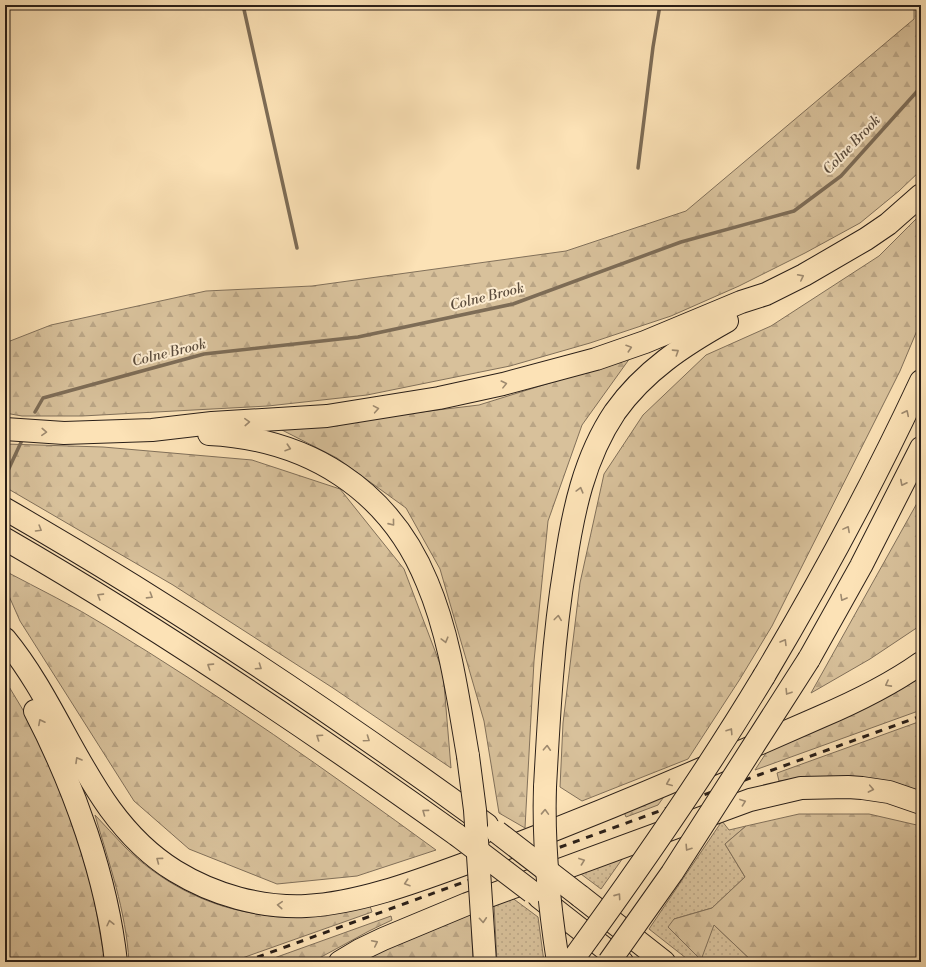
<svg xmlns="http://www.w3.org/2000/svg" width="926" height="967" viewBox="0 0 926 967" font-family="'Libre Bodoni',serif">
<defs>
<pattern id="grass-dots" width="8" height="8" patternUnits="userSpaceOnUse"><rect width="8" height="8" fill="#d8c19b"/><path d="M2 2h.1M6 6h.1" fill="none" stroke="#baa585" stroke-width="1.8" stroke-linecap="round"/></pattern>
<pattern id="forest-firs" width="22" height="20" patternUnits="userSpaceOnUse"><rect width="22" height="20" fill="#d8c19b"/><path d="M5 1l3.5 6h-7zM16 11l3.5 6h-7z" fill="#baa585"/></pattern>
</defs>
<rect width="100%" height="100%" fill="#fce2b6"/>
<filter id="stains"><feTurbulence type="fractalNoise" baseFrequency=".005" numOctaves="4"/><feColorMatrix values="0 0 0 0 .2 0 0 0 0 .09 0 0 0 0 .02 0 0 0 .5 -.17"/></filter>
<radialGradient id="worn" r=".72"><stop offset=".6" stop-color="#630" stop-opacity="0"/><stop offset="1" stop-color="#630" stop-opacity=".3"/></radialGradient>
<!-- grass -->
<g fill="url(#grass-dots)" stroke="#81705a">
<path d="M722 821 729 830 746 826 725 844 745 877 712 908 674 919 714 925 753 962H691L649 929Z"/>
<path d="M625 855 601 889 577 871Z"/>
<path d="M511 897 538 917 544 962H497L494 904Z"/>
</g>
<!-- forest -->
<g fill="url(#forest-firs)" stroke="#81705a">
<path d="M914 5H921V170L899 191 860 223 805 253 739 286 671 316 590 343 510 366 367 395 268 406 82 416H22L5 413V343L51 325 206 291 312 286 566 251 686 211 914 19Z"/>
<path d="M921 214V321L900 371 772 626 740 679 688 759 582 801 560 787 563 723 580 583 604 474 643 415 706 355 771 326 879 256Z"/>
<path d="M630 358 582 425 548 521 534 661 525 828 499 813 484 721 440 569 406 508 337 458 280 429 479 405Z"/>
<path d="M5 444 103 447 252 460 340 489 404 569 443 672 451 768 333 688 173 585 5 487Z"/>
<path d="M921 496V625L870 659 811 693Z"/>
<path d="M5 571C39 589 74 606 106 626 220 695 329 772 436 850L357 876 277 884 189 849 134 801 20 621 5 587Z"/>
<path d="M921 676V710L755 770 768 750Z"/>
<path d="M5 680 26 715 49 764 72 821 93 892 105 962H5Z"/>
<path d="M921 721V792C901 787 880 780 860 778 833 775 806 778 779 781L777 773Z"/>
<path d="M666 794 658 805 626 817 624 812Z"/>
<path d="M799 814H869L921 826V962H753L714 925 701 960 668 927 674 919 712 908 745 877 725 844 746 826Z"/>
<path d="M95 815C105 825 114 836 124 846 159 881 204 905 252 913 265 915 279 918 292 917 318 915 344 909 370 906L372 912 231 962H129C126 911 109 863 95 815Z"/>
<path d="M471 912 473 962H362L392 945Z"/>
<path d="M391 916 392 920 369 931 312 962H263Z"/>
</g>
<g fill="none" stroke-linecap="round" stroke-linejoin="round">
<!-- stream -->
<g stroke="#7d6c56" stroke-width="3.5">
<path d="M243 5 297 248"/>
<path d="M638 168 653 47 660 5"/>
<path d="M35 412 43 398 204 354 358 337 513 304 681 242 794 211 841 176 921 87"/>
<path d="M5 477 23 438"/>
</g>
<defs>
<g id="motorway">
<path d="M5 429 64 433 152 430 212 423 327 416 439 398 503 384 596 359 645 342 741 302 766 294 804 275 866 239 888 224 921 195"/>
<path d="M209 434C308 439 389 489 427 582 450 636 458 698 468 756"/>
<path d="M5 509C172 605 332 712 487 825"/>
<path d="M5 539C161 629 310 730 457 835"/>
<path d="M5 639C67 714 89 818 175 871 214 895 261 908 306 906 362 903 423 879 475 860 559 829 642 795 724 759 756 745 788 731 820 717 855 702 890 685 921 663"/>
<path d="M809 659 861 566 921 448"/>
<path d="M764 676C821 580 874 482 921 381"/>
<path d="M35 711C74 786 107 878 116 962"/>
<path d="M545 787C549 713 553 639 565 566 573 512 584 458 615 412 644 371 684 345 727 321"/>
<path d="M580 896 664 962"/>
<path d="M539 897 622 962"/>
<path d="M340 962 360 950 383 939 467 904 750 800 801 788 848 787 862 788 889 792 921 803"/>
</g>
</defs>
<!-- motorway casing -->
<use href="#motorway" stroke="#2a1f18" stroke-width="24"/>
<!-- motorway -->
<use href="#motorway" stroke="#fce2b6" stroke-width="22"/>
<!-- rail -->
<path stroke="#2a1f18" stroke-width="3" stroke-dasharray="7 7" stroke-linecap="butt" d="M244 962 921 716"/>
<defs>
<g id="motorway-bridge">
<path d="M468 756 475 810 485 962"/>
<path d="M545 787C543 845 549 904 558 962"/>
<path d="M497 832 580 896"/>
<path d="M457 835 532 892"/>
<path d="M571 962C639 869 705 774 764 676"/>
<path d="M609 962 672 873 809 659"/>
</g>
</defs>
<!-- motorway-bridge casing -->
<use href="#motorway-bridge" stroke="#2a1f18" stroke-width="24" stroke-linecap="butt"/>
<!-- motorway-bridge -->
<use href="#motorway-bridge" stroke="#fce2b6" stroke-width="22"/>
</g>
<!-- one-way arrows -->
<defs><path id="oneway-chevron" d="M-2-3.5L2.5 0L-2 3.5" fill="none" stroke-width="1.6" stroke-linecap="round" stroke-linejoin="round"/></defs>
<g stroke="#9e8a6f">
<use href="#oneway-chevron" transform="translate(801 277) rotate(-27)"/>
<use href="#oneway-chevron" transform="translate(629 348) rotate(-18)"/>
<use href="#oneway-chevron" transform="translate(676 352) rotate(-33)"/>
<use href="#oneway-chevron" transform="translate(504 384) rotate(-14)"/>
<use href="#oneway-chevron" transform="translate(376 409) rotate(-10)"/>
<use href="#oneway-chevron" transform="translate(906 413) rotate(-64)"/>
<use href="#oneway-chevron" transform="translate(247 422) rotate(-3)"/>
<use href="#oneway-chevron" transform="translate(44 432) rotate(3)"/>
<use href="#oneway-chevron" transform="translate(288 448) rotate(18)"/>
<use href="#oneway-chevron" transform="translate(903 483) rotate(117)"/>
<use href="#oneway-chevron" transform="translate(580 490) rotate(-75)"/>
<use href="#oneway-chevron" transform="translate(392 523) rotate(51)"/>
<use href="#oneway-chevron" transform="translate(39 529) rotate(31)"/>
<use href="#oneway-chevron" transform="translate(847 529) rotate(-62)"/>
<use href="#oneway-chevron" transform="translate(100 596) rotate(-148)"/>
<use href="#oneway-chevron" transform="translate(150 596) rotate(32)"/>
<use href="#oneway-chevron" transform="translate(843 598) rotate(119)"/>
<use href="#oneway-chevron" transform="translate(558 618) rotate(-83)"/>
<use href="#oneway-chevron" transform="translate(445 640) rotate(75)"/>
<use href="#oneway-chevron" transform="translate(784 642) rotate(-59)"/>
<use href="#oneway-chevron" transform="translate(210 666) rotate(-147)"/>
<use href="#oneway-chevron" transform="translate(259 667) rotate(34)"/>
<use href="#oneway-chevron" transform="translate(888 684) rotate(152)"/>
<use href="#oneway-chevron" transform="translate(788 692) rotate(122)"/>
<use href="#oneway-chevron" transform="translate(41 722) rotate(-117)"/>
<use href="#oneway-chevron" transform="translate(730 731) rotate(-57)"/>
<use href="#oneway-chevron" transform="translate(319 737) rotate(-146)"/>
<use href="#oneway-chevron" transform="translate(367 739) rotate(35)"/>
<use href="#oneway-chevron" transform="translate(547 748) rotate(-87)"/>
<use href="#oneway-chevron" transform="translate(78 760) rotate(-120)"/>
<use href="#oneway-chevron" transform="translate(669 783) rotate(157)"/>
<use href="#oneway-chevron" transform="translate(871 789) rotate(11)"/>
<use href="#oneway-chevron" transform="translate(743 802) rotate(-20)"/>
<use href="#oneway-chevron" transform="translate(425 812) rotate(-144)"/>
<use href="#oneway-chevron" transform="translate(545 812) rotate(-88)"/>
<use href="#oneway-chevron" transform="translate(688 848) rotate(123)"/>
<use href="#oneway-chevron" transform="translate(159 860) rotate(-143)"/>
<use href="#oneway-chevron" transform="translate(582 861) rotate(-20)"/>
<use href="#oneway-chevron" transform="translate(407 883) rotate(162)"/>
<use href="#oneway-chevron" transform="translate(618 896) rotate(-55)"/>
<use href="#oneway-chevron" transform="translate(280 905) rotate(-176)"/>
<use href="#oneway-chevron" transform="translate(483 920) rotate(86)"/>
<use href="#oneway-chevron" transform="translate(110 923) rotate(-103)"/>
<use href="#oneway-chevron" transform="translate(375 943) rotate(-26)"/>
</g>
<g text-anchor="middle" dominant-baseline="central" stroke-width="4" stroke-linejoin="round" paint-order="stroke">
<!-- water labels -->
<g font-size="14" font-style="italic" fill="#5b4c3c" stroke="#fdecd0">
<text transform="translate(852 145) rotate(-46)">Colne Brook</text>
<text transform="translate(487 297) rotate(-14)">Colne Brook</text>
<text transform="translate(169 353) rotate(-14)">Colne Brook</text>
</g>
</g>
<!-- margin -->
<rect width="926" height="967" fill="none" stroke="#fce2b6" stroke-width="20"/>
<rect x="6" y="6" width="914" height="955" fill="none" stroke="#2a1f18" stroke-width="2"/>
<rect x="10" y="10" width="906" height="947" fill="none" stroke="#2a1f18"/>
<rect width="100%" height="100%" filter="url(#stains)"/>
<rect width="100%" height="100%" fill="url(#worn)"/>
</svg>
